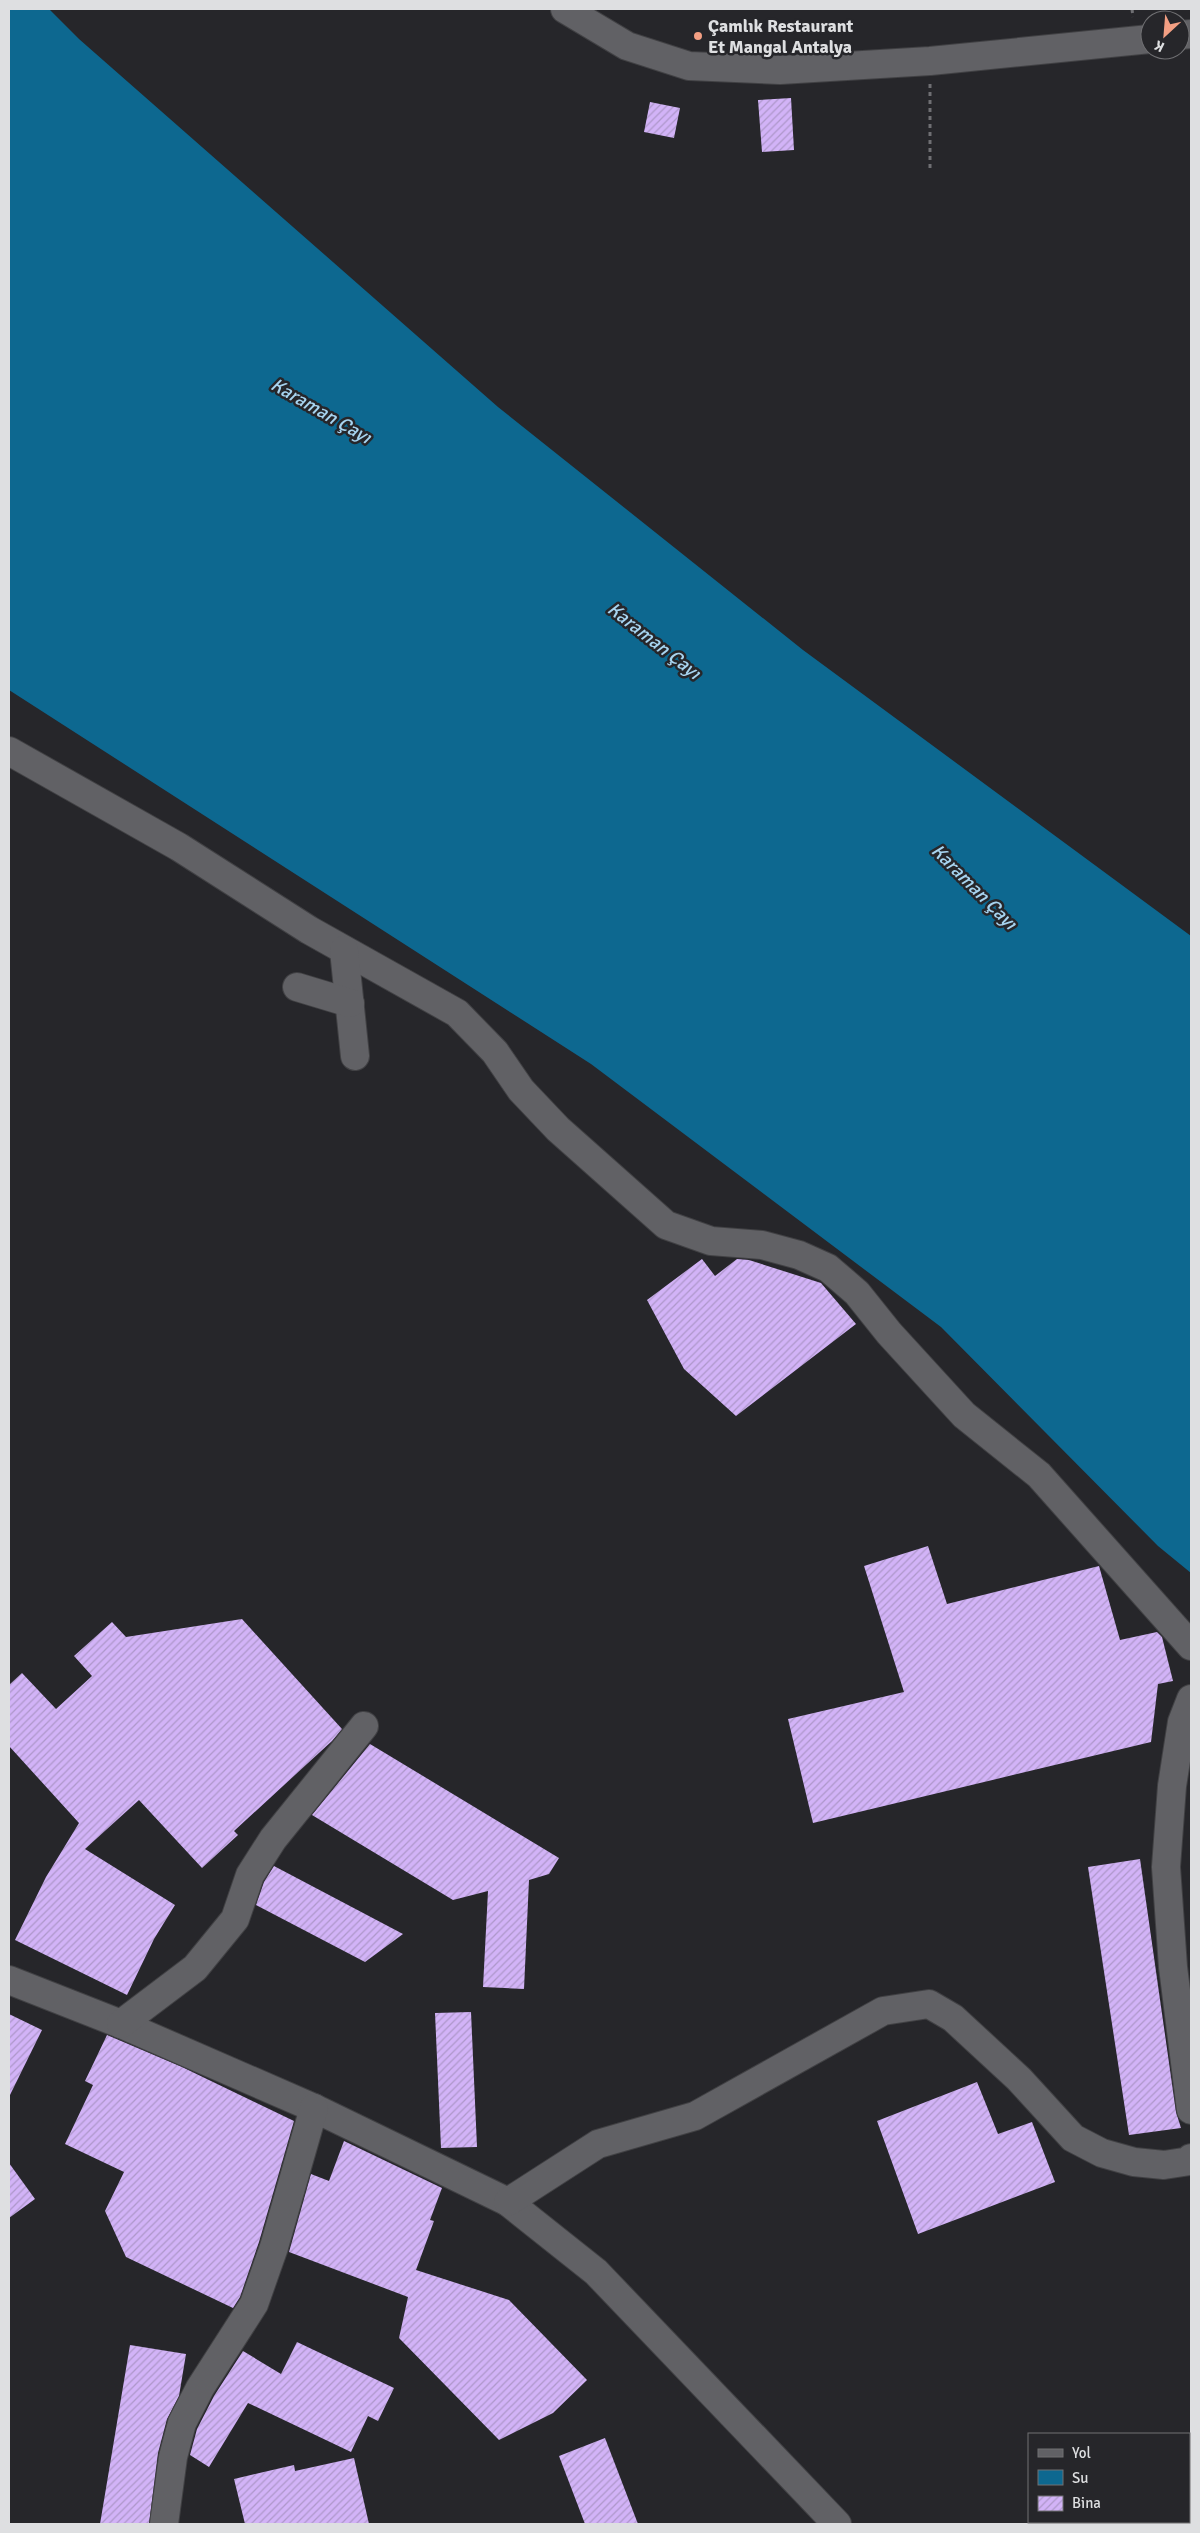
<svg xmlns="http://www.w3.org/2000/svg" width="1200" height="2533" viewBox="0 0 1200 2533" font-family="Signika,sans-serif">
<defs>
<pattern id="building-hatch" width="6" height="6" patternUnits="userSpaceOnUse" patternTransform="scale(1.25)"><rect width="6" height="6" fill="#d2b3f7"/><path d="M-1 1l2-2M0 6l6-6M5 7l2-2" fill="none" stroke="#ae97ca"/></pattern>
</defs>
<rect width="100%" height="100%" fill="#26262a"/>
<!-- water -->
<path fill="#0d6890" d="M9 9H49L79 39 498 407 803 650 1191 936V1573L1158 1546 941 1327 591 1064 9 690Z"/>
<!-- building -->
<g fill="url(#building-hatch)">
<path d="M791 98 794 150 762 152 758 100Z"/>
<path d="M650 102 680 108 674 138 644 132Z"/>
<path d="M702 1259 715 1276 737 1259 749 1260 821 1283 856 1324 736 1416 684 1369 647 1300Z"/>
<path d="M928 1546 947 1604 1099 1566 1120 1640 1157 1632 1162 1637 1173 1681 1158 1684 1151 1742 813 1823 788 1719 904 1692 864 1566Z"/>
<path d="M242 1619 342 1729 332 1741 234 1831 238 1835 202 1868 139 1800 85 1849 175 1905 154 1939 127 1995 15 1940 46 1877 79 1823 9 1746V1685L22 1673 56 1709 92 1676 74 1656 112 1622 126 1637Z"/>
<path d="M370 1744 559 1858 549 1874 529 1880 524 1989 483 1987 488 1891 453 1900 312 1815Z"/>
<path d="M1140 1859 1176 2112 1181 2128 1129 2135 1088 1867Z"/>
<path d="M274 1866 403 1934 365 1962 256 1905 264 1882Z"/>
<path d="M471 2012 477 2147 441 2148 435 2013Z"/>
<path d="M9 2014 42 2030 9 2097Z"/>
<path d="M107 2035 182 2067 294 2121 259 2242 240 2297 233 2308 126 2257 105 2211 124 2172 65 2144 93 2085 85 2081Z"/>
<path d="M977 2082 998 2134 1032 2122 1055 2182 918 2234 877 2121Z"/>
<path d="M344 2141 442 2188 430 2220 434 2221 416 2270 509 2300 587 2380 553 2413 499 2440 399 2338 408 2297 289 2252 311 2174 329 2181Z"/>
<path d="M9 2163 35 2199 9 2218Z"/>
<path d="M297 2342 394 2388 378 2421 368 2416 351 2452 248 2403 209 2467 190 2455 197 2429 214 2396 243 2351 281 2374Z"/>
<path d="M130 2345 186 2354 179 2396 167 2419 158 2453 149 2524H100Z"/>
<path d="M605 2438 638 2524H585L559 2456Z"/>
<path d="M354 2458 369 2524H245L234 2479 294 2465 295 2471Z"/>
</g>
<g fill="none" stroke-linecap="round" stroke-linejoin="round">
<defs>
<g id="minor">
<path d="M565 9 627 46 689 66 780 70 930 61 1150 39"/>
<path d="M1180 35 1191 34"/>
<path d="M9 751 179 847 309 930 457 1013 495 1052 521 1090 558 1129 666 1225 711 1241 762 1245 799 1255 828 1268 857 1293 889 1333 964 1415 1039 1475 1191 1646"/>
<path d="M344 950 355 1056"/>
<path d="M297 987 350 1003"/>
<path d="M1191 1699 1182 1722 1172 1786 1166 1867 1173 1967 1191 2110"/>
<path d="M9 1980 121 2024 314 2108 508 2202 596 2272 837 2524"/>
<path d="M121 2024 195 1968 235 1919 250 1875 273 1839 364 1726"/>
<path d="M508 2202 598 2144 695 2116 883 2011 929 2004 953 2018 1019 2079 1073 2138 1102 2153 1134 2162 1164 2165 1190 2161 1191 2158"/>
<path d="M164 2524 173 2457 182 2423 200 2388 254 2304 274 2247 314 2108"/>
</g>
</defs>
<!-- minor casing -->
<use href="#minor" stroke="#414144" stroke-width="30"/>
<!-- path -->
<g stroke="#6f6f73" stroke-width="3" stroke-dasharray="4 4" stroke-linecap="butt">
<path d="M1132 9 1133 17"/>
<path d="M930 84V169"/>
</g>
<!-- minor -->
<use href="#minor" stroke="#616165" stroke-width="28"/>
</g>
<!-- markers -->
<circle fill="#f39f83" stroke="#26262a" stroke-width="2" cx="698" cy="36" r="5"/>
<g text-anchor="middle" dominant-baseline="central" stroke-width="5" stroke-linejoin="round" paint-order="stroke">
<!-- poi labels -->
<g font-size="18" font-weight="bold" fill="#dedfe1" stroke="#26262a" text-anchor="start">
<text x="708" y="26">Çamlık Restaurant<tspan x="708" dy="21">Et Mangal Antalya</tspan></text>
</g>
<!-- water labels -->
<g font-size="19" font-style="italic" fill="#a7d4f0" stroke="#26262a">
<text transform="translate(321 411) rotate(30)">Karaman Çayı</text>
<text transform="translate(654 641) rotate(38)">Karaman Çayı</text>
<text transform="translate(974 887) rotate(45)">Karaman Çayı</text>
</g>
</g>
<!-- border -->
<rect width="1200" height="2533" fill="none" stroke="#dedfe1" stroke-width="20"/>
<!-- legend -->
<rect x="1028" y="2433" width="162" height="90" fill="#26262a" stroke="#707073"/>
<rect x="1038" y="2449" width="25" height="8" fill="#616165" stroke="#707073"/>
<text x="1072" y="2458" font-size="15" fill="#dedfe1">Yol</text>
<rect x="1038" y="2470" width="25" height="15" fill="#0d6890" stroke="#707073"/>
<text x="1072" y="2483" font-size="15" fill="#dedfe1">Su</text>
<rect x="1038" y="2496" width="25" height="15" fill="url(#building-hatch)" stroke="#707073"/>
<text x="1072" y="2508" font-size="15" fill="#dedfe1">Bina</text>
<!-- north arrow -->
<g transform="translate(1165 35) rotate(206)"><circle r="24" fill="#26262a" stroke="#707073"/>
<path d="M0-4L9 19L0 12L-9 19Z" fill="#f39f83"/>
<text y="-8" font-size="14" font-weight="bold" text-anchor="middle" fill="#dedfe1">K</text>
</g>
</svg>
